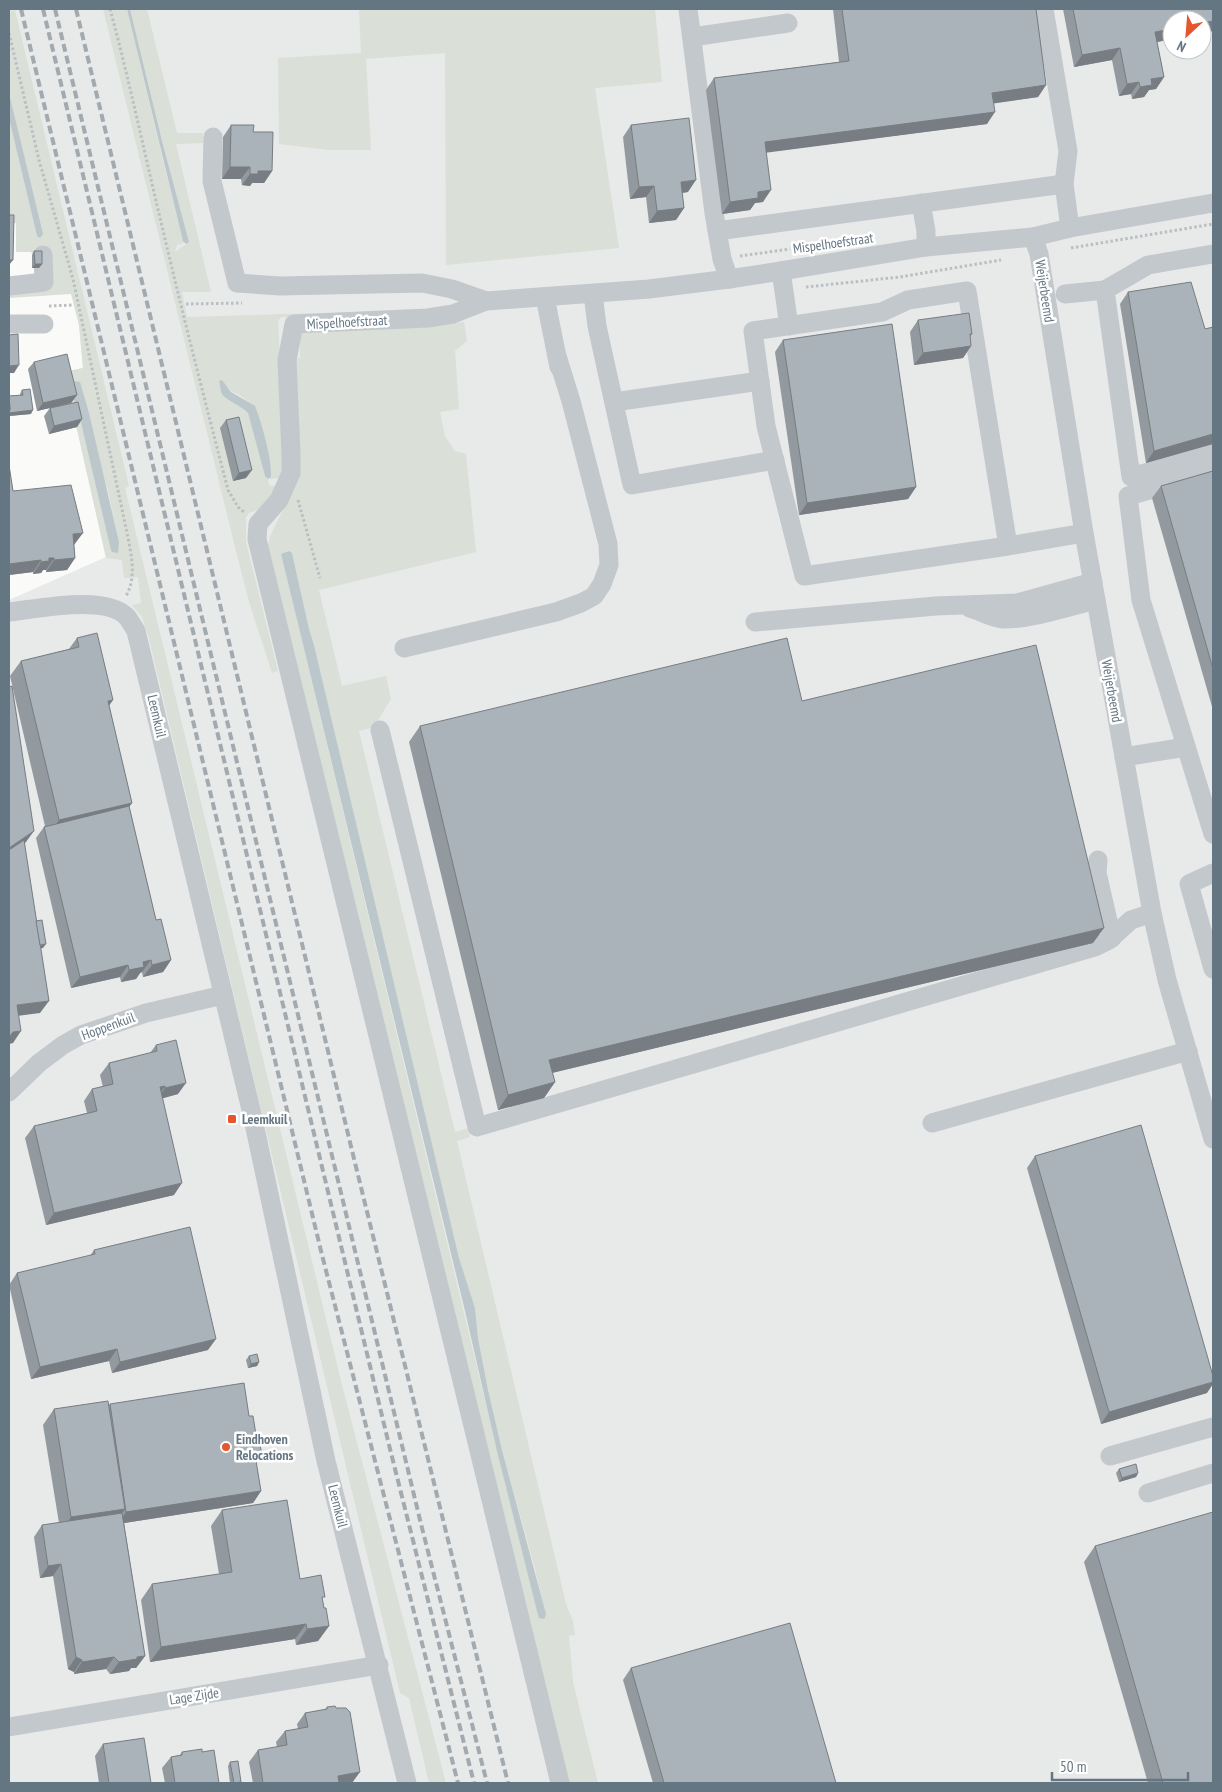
<svg xmlns="http://www.w3.org/2000/svg" width="1222" height="1792" viewBox="0 0 1222 1792" font-family="'PT Sans Narrow',sans-serif">
<rect width="100%" height="100%" fill="#fafaf8"/>
<!-- built -->
<path fill="#e8e9e9" fill-rule="evenodd" d="M9 9H1213V1783H9V600L106 557 64 372 83 368 79 325 70 285 29 232 9 149ZM1172 20H1202V50H1172Z"/>
<!-- green -->
<g fill="#dadfd7" fill-rule="evenodd">
<path d="M9 9 10 11 15 10 129 486 125 488 341 1381 446 1783H429L409 1698 400 1693 149 639 142 617 132 605 141 603 138 577 124 578 122 560 106 558 64 372 83 368 79 325 71 294 9 298V290L48 285 31 252H16V223H9V118L37 236H42L9 93ZM79 414 108 490 120 548 87 446Z"/>
<path d="M103 9H127L165 169 184 243 177 245 175 252 189 242 162 141 130 9H147L177 133H203V143L176 144 211 292H182L187 317 428 310 395 314 281 317 278 321 285 455 283 478 268 479 269 485 279 487 260 509 249 513 246 517V542L278 671 272 673 250 605 237 555ZM219 381H222C231 395 237 391 246 400 265 419 268 449 271 474L265 476 248 413C242 406 225 400 222 394 220 390 220 385 219 381Z"/>
<path d="M359 9H655L662 82 595 88 619 248 446 265 445 53 366 59 371 150H329L279 144 278 58 361 53Z"/>
<path d="M464 322 467 341 455 351 459 409 440 412 445 436 455 451 466 454 476 552 319 590 342 686 386 676 391 699 374 727 359 731 455 1132 469 1128 470 1137 457 1141 566 1604 573 1621 575 1635 569 1636 573 1682 598 1783H569L268 545 270 536 288 500 293 358H300L299 328 431 325ZM289 551 292 553 309 629 314 645 459 1258 475 1308 478 1337 488 1390 502 1450 535 1569 546 1616 543 1619 483 1392 281 554Z"/>
</g>
<!-- water -->
<g fill="#bbc7cb">
<path d="M127 9H130L162 141 189 242 186 244 183 241Z"/>
<path d="M9 93 43 234 40 238 37 236 9 118Z"/>
<path d="M222 380 231 392 255 406C262 424 272 458 271 477L268 479 265 476 248 413C242 406 225 400 222 394 220 390 220 385 219 381Z"/>
<path d="M75 381 80 382 89 413 119 542 118 553 112 552 111 550 79 414 71 391 72 383Z"/>
<path d="M289 551 292 553 309 629 314 645 459 1258 475 1308 478 1338 488 1390 502 1450 546 1614 545 1618 543 1619 539 1618 538 1615 497 1451 465 1311 281 554Z"/>
</g>
<g fill="none" stroke-linecap="round" stroke-linejoin="round">
<!-- path -->
<g stroke="#bbbfc2" stroke-width="3" stroke-dasharray="2.5 2.5" stroke-linecap="butt">
<path d="M110 9C129 79 144 151 161 222 182 312 205 401 228 490L238 507 245 513"/>
<path d="M9 33 39 160 73 279 126 528C130 550 138 575 126 596"/>
<path d="M1071 248 1213 224"/>
<path d="M740 256 790 249"/>
<path d="M806 287 900 277 1001 260"/>
<path d="M186 304 242 303"/>
<path d="M49 306 74 305"/>
<path d="M298 500 320 578"/>
</g>
<!-- minor -->
<g stroke="#c3c8cc" stroke-width="19">
<path d="M688 9 714 213 722 259 729 279"/>
<path d="M1044 9 1068 151 1064 184 1070 228"/>
<path d="M692 37 788 23"/>
<path d="M213 137 212 181 237 283 280 286 422 283 452 289 486 301"/>
<path d="M921 203 926 231V247"/>
<path d="M717 231 1064 184"/>
<path d="M1033 237 1039 254 1084 533 1152 913 1167 980 1213 1139"/>
<path d="M1213 254 1148 265 1105 290 1131 477 1213 454"/>
<path d="M781 271 789 326"/>
<path d="M9 286 44 282 43 255"/>
<path d="M593 294 597 326 632 485 775 460"/>
<path d="M1065 294 1105 290"/>
<path d="M545 297 559 367"/>
<path d="M9 324H44"/>
<path d="M614 402 760 381"/>
<path d="M1213 472 1128 496 1141 600 1213 834"/>
<path d="M1008 546 804 576 766 426 753 331 882 312 908 300 967 291 1008 546 1084 533"/>
<path d="M970 608C981 611 991 618 1003 619 1029 620 1070 606 1096 600"/>
<path d="M9 612C37 609 106 594 127 617 130 621 133 626 136 631L252 1114 326 1461 407 1783"/>
<path d="M755 622 936 606 1017 603 1093 582"/>
<path d="M404 648 556 612 581 603 594 596 602 584 609 565 608 544 571 401 557 356"/>
<path d="M380 730 477 1127 1095 947 1109 940 1131 920 1152 913"/>
<path d="M1124 757 1186 747"/>
<path d="M1098 860 1097 873 1112 938"/>
<path d="M1213 873 1189 884 1213 969"/>
<path d="M9 1092 39 1063 63 1045 81 1035 146 1013 223 995"/>
<path d="M932 1123 1188 1051"/>
<path d="M1110 1456 1213 1427"/>
<path d="M1148 1493 1213 1473"/>
<path d="M9 1727 379 1665"/>
<path d="M560 1783 257 539 258 524 279 500 291 473V454L287 360 294 324 428 318 453 314 486 301 649 289 729 279 781 271 926 247 1033 237 1070 228 1213 203"/>
</g>
<!-- rail -->
<g stroke="#a2aab0" stroke-width="4" stroke-dasharray="8 4" stroke-linecap="butt">
<path d="M21 9 322 1255 458 1783"/>
<path d="M43 9 390 1449 474 1783"/>
<path d="M55 9 421 1524 487 1783"/>
<path d="M76 9 356 1167 508 1783"/>
</g>
</g>
<!-- wall -->
<g fill="#929a9f">
<path d="M833 9H1036L1046 85 1038 97 993 103 987 124 766 152 763 202 755 203 750 210 722 214 706 90 714 78 839 62Z"/>
<path d="M1063 9H1213V31L1202 33V20L1172 39 1157 42 1164 77 1156 89 1149 90 1144 97 1132 99 1131 94 1119 96 1112 60 1074 67Z"/>
<path d="M231 125 253 132 272 171 264 183H252L250 186 242 185 241 179H222L223 137Z"/>
<path d="M631 125 688 192 682 193 684 208 676 220 649 223 646 197 630 199 623 137Z"/>
<path d="M34 251 42 264 39 268H32V255Z"/>
<path d="M1128 292 1205 329 1213 327V444L1146 463 1120 304Z"/>
<path d="M918 320 972 334 970 337 971 346 963 358 914 365 910 332Z"/>
<path d="M783 340 916 487 908 499 799 515 775 352Z"/>
<path d="M34 362 77 395 71 403 37 411 28 369Z"/>
<path d="M22 390 31 414 9 416V396L20 395V394Z"/>
<path d="M50 408 82 419 77 427 49 434 44 416Z"/>
<path d="M226 420 246 478 233 481 220 428Z"/>
<path d="M9 465 13 491 74 545 75 558 67 570 46 572V570H43L41 573 33 574V572L9 575Z"/>
<path d="M1213 471V710L1152 498 1161 486Z"/>
<path d="M77 638 109 706 132 803 129 806 156 920 171 960 163 972 143 977 142 972 140 973 136 979 121 982 120 977 71 988 36 838 44 827 45 826 10 676 21 661 69 649Z"/>
<path d="M802 701 1093 943 552 1073 555 1082 544 1098 498 1110 409 742 420 726Z"/>
<path d="M156 1045 178 1094 162 1098 174 1195 46 1225 25 1138 34 1126 87 1113 84 1101 92 1089 103 1087 100 1075 109 1063 150 1053Z"/>
<path d="M1035 1156 1207 1393 1101 1424 1027 1168Z"/>
<path d="M94 1250 208 1350 112 1373 109 1361 31 1379 9 1285 17 1273 90 1256Z"/>
<path d="M249 1356 259 1362 257 1366 248 1368 246 1360Z"/>
<path d="M110 1404 256 1462 261 1491 253 1503 124 1523 145 1656 136 1668H131L129 1671 110 1674 106 1669 74 1674V1672L68 1669 53 1576 40 1578 34 1537 42 1525 59 1523 43 1425 54 1409 109 1405Z"/>
<path d="M1119 1469 1138 1473 1136 1477 1119 1482 1116 1473Z"/>
<path d="M222 1510 300 1579 322 1600 324 1608 329 1626 318 1641 296 1645 295 1639 150 1662 141 1600 152 1584 219 1574 211 1526Z"/>
<path d="M1095 1546 1213 1783H1148L1084 1562Z"/>
<path d="M631 1668 836 1783H653L623 1680Z"/>
<path d="M327 1707 352 1783H253L249 1762 258 1750 277 1747 276 1742 285 1731 298 1729 297 1724 305 1713 325 1710Z"/>
<path d="M103 1744 151 1783H99L95 1756Z"/>
<path d="M182 1752H202L219 1783H165L162 1768 171 1757 180 1755Z"/>
<path d="M230 1762 240 1783H230L228 1766Z"/>
</g>
<!-- shaded-wall -->
<g fill="#777d82">
<path d="M1213 21V31L1202 33V23Z"/>
<path d="M1172 29V39L1147 44 1155 32Z"/>
<path d="M1120 48 1112 60 1074 67 1082 55Z"/>
<path d="M1164 77 1156 89 1149 90 1144 97 1132 99 1140 87 1151 79Z"/>
<path d="M1139 82 1131 94 1119 96 1127 84Z"/>
<path d="M1046 85 1038 97 983 105 992 93Z"/>
<path d="M995 112 987 124 757 154 765 142Z"/>
<path d="M230 167H250L241 179H222Z"/>
<path d="M258 171H272L264 183H252L250 186 242 185 250 174Z"/>
<path d="M696 180 688 192 673 194 681 182Z"/>
<path d="M654 186 646 197 630 199 639 187Z"/>
<path d="M771 190 763 202 755 203 750 210 722 214 730 202 758 192Z"/>
<path d="M684 208 676 220 649 223 657 211Z"/>
<path d="M9 260H13L9 265Z"/>
<path d="M35 264H42L39 268H32Z"/>
<path d="M971 346 963 358 914 365 923 353Z"/>
<path d="M19 365 14 373H9V366Z"/>
<path d="M77 395 71 403 37 411 43 403Z"/>
<path d="M33 410 31 414 9 416V413Z"/>
<path d="M82 419 77 427 49 434 54 426Z"/>
<path d="M1213 434V444L1146 463 1154 451Z"/>
<path d="M252 470 246 478 233 481 239 473Z"/>
<path d="M916 487 908 499 799 515 807 503Z"/>
<path d="M83 533 74 545 65 546 73 534Z"/>
<path d="M49 558H54L46 570H43L41 573 33 574 41 562Z"/>
<path d="M75 558 67 570 46 572 54 560Z"/>
<path d="M41 560 33 572 9 575V564Z"/>
<path d="M113 700 102 716 108 701Z"/>
<path d="M132 803 121 818 48 835 59 820Z"/>
<path d="M34 831 23 846 9 856V848Z"/>
<path d="M1104 928 1093 943 539 1076 549 1060Z"/>
<path d="M46 944 43 948 31 950 34 946Z"/>
<path d="M151 960 142 972 140 973 136 979 121 982 129 970 143 962Z"/>
<path d="M171 960 163 972 143 977 152 965Z"/>
<path d="M128 965 120 977 71 988 80 977Z"/>
<path d="M49 1001 40 1013 9 1017 17 1005Z"/>
<path d="M21 1031 13 1043 9 1044V1037L13 1032Z"/>
<path d="M555 1082 544 1098 498 1110 508 1095Z"/>
<path d="M186 1083 178 1094 157 1100 165 1088Z"/>
<path d="M165 1086 157 1098 160 1087Z"/>
<path d="M182 1183 174 1195 46 1225 54 1213Z"/>
<path d="M216 1339 208 1350 112 1373 120 1362Z"/>
<path d="M117 1349 109 1361 31 1379 40 1367Z"/>
<path d="M259 1362 257 1366 248 1368 251 1364Z"/>
<path d="M1213 1382V1384L1207 1393 1101 1424 1109 1412Z"/>
<path d="M262 1454 254 1466 255 1455Z"/>
<path d="M1138 1473 1136 1477 1119 1482 1122 1478Z"/>
<path d="M261 1491 253 1503 118 1524 126 1512Z"/>
<path d="M125 1509 114 1524 60 1533 71 1517Z"/>
<path d="M61 1564 53 1576 40 1578 48 1566Z"/>
<path d="M306 1624 295 1639 150 1662 161 1647Z"/>
<path d="M329 1626 318 1641 296 1645 307 1629Z"/>
<path d="M145 1656 136 1668H131L129 1671 110 1674 119 1662 137 1657Z"/>
<path d="M76 1657 82 1660 74 1672 68 1669Z"/>
<path d="M114 1657 106 1669 74 1674 82 1662Z"/>
<path d="M360 1772 352 1783H333L338 1776Z"/>
</g>
<!-- building -->
<g fill="#aab3b9" stroke="#777d82">
<path d="M842 9H1036L1046 85 992 93 995 112 765 142 771 190 758 192V198L730 202 714 78 849 61Z"/>
<path d="M1073 9H1213V21L1202 23V20H1172V29L1155 32 1164 77 1151 79 1152 85 1140 87 1139 82 1127 84 1120 48 1082 55Z"/>
<path d="M689 118 696 180 681 182 684 208 657 211 654 186 639 187 631 125Z"/>
<path d="M231 125H254L253 132H273L272 171H258V174H250V167H230Z"/>
<path d="M9 215H14L13 260H9Z"/>
<path d="M34 251H42V264H35Z"/>
<path d="M1191 282 1205 329 1213 327V434L1154 451 1128 292Z"/>
<path d="M969 313 972 334H970L971 346 923 353 918 320Z"/>
<path d="M892 324 916 487 807 503 783 340Z"/>
<path d="M18 334 19 365 9 366V335Z"/>
<path d="M67 354 77 395 43 403 34 362Z"/>
<path d="M30 389 33 410 9 413 10 409 9 396 23 395 22 390Z"/>
<path d="M9 398 10 409H9Z"/>
<path d="M78 402 82 419 54 426 50 408Z"/>
<path d="M239 417 252 470 239 473 226 420Z"/>
<path d="M9 465 13 491 71 485 83 533 73 534 75 558 54 560V558H49V561L41 562V560L9 564Z"/>
<path d="M1213 471V669L1161 486Z"/>
<path d="M97 633 113 700 108 701 132 803 59 820 21 661 79 647 77 638Z"/>
<path d="M787 638 802 701 1036 645 1104 928 549 1060 555 1082 508 1095 420 726Z"/>
<path d="M12 686 34 831 9 848V687Z"/>
<path d="M129 806 156 920 161 919 171 960 152 965 151 960 143 962 144 967 129 970 128 965 80 977 44 827Z"/>
<path d="M24 840 49 1001 17 1005 21 1031 13 1032 9 1037V850Z"/>
<path d="M42 920 46 944 40 945 36 921Z"/>
<path d="M176 1040 186 1083 165 1088V1086L160 1087 182 1183 54 1213 34 1126 97 1111 92 1089 113 1084 109 1063 157 1051 156 1045Z"/>
<path d="M1141 1125 1213 1376V1382L1109 1412 1035 1156Z"/>
<path d="M190 1227 216 1339 120 1362 117 1349 40 1367 17 1273 95 1254 94 1250Z"/>
<path d="M257 1354 259 1362 251 1364 249 1356Z"/>
<path d="M244 1383 249 1416H253L257 1441H259L262 1454 255 1455 261 1491 126 1512 110 1404Z"/>
<path d="M108 1401 125 1509 71 1517 54 1409Z"/>
<path d="M1136 1464 1138 1473 1122 1478 1119 1469Z"/>
<path d="M287 1500 300 1579 321 1575 325 1597H322L324 1608H326L329 1626 307 1629 306 1624 161 1647 152 1584 232 1572 222 1510Z"/>
<path d="M1213 1512V1783H1163L1095 1546Z"/>
<path d="M122 1513 145 1656 137 1657V1659L119 1662 114 1657 82 1662V1660L76 1657 61 1564 48 1566 42 1525Z"/>
<path d="M790 1623 836 1783H664L631 1668Z"/>
<path d="M335 1706 336 1708H346L350 1712 360 1772 338 1776 339 1783H263L258 1750 287 1745 285 1731 308 1727 305 1713 327 1709V1707Z"/>
<path d="M144 1738 151 1783H109L103 1744Z"/>
<path d="M202 1749V1752L214 1750 219 1783H175L171 1757 182 1755V1752Z"/>
<path d="M238 1761 241 1782 234 1783 230 1762Z"/>
</g>
<!-- markers -->
<g fill="#e4572e" stroke="#fff" stroke-width="2">
<rect x="227" y="1114" width="10" height="10" rx="2.5"/>
<circle cx="226" cy="1447" r="5"/>
</g>
<g text-anchor="middle" dominant-baseline="central" stroke-width="5" stroke-linejoin="round" paint-order="stroke">
<!-- street labels -->
<g font-size="14" fill="#657683" stroke="#fff">
<text transform="translate(833 243) rotate(-8)">Mispelhoefstraat</text>
<text transform="translate(1045 291) rotate(81)">Weijerbeemd</text>
<text transform="translate(347 322) rotate(-3)">Mispelhoefstraat</text>
<text transform="translate(1112 691) rotate(80)">Weijerbeemd</text>
<text transform="translate(157 716) rotate(77)">Leemkuil</text>
<text transform="translate(108 1026) rotate(-20)">Hoppenkuil</text>
<text transform="translate(338 1506) rotate(76)">Leemkuil</text>
<text transform="translate(194 1696) rotate(-9)">Lage Zijde</text>
</g>
<!-- poi labels -->
<g font-size="14" font-weight="bold" fill="#657683" stroke="#fff" text-anchor="start">
<text x="242" y="1119">Leemkuil</text>
<text x="236" y="1439">Eindhoven<tspan x="236" dy="16">Relocations</tspan></text>
</g>
</g>
<!-- border -->
<rect width="1222" height="1792" fill="none" stroke="#657683" stroke-width="20"/>
<!-- north arrow -->
<g transform="translate(1187 35) rotate(206)"><circle r="24" fill="#ffffff" stroke="#c1c8cd"/>
<path d="M0-4L9 19L0 12L-9 19Z" fill="#e4572e"/>
<text y="-8" font-size="14" font-weight="bold" text-anchor="middle" fill="#657683">N</text>
</g>
<!-- scale -->
<path d="M1052 1772v8h136v-8" fill="none" stroke="#657683" stroke-width="2.5"/>
<text x="1060" y="1772" font-size="15" fill="#657683" stroke="#ffffff" stroke-width="4" paint-order="stroke">50 m</text>
</svg>
